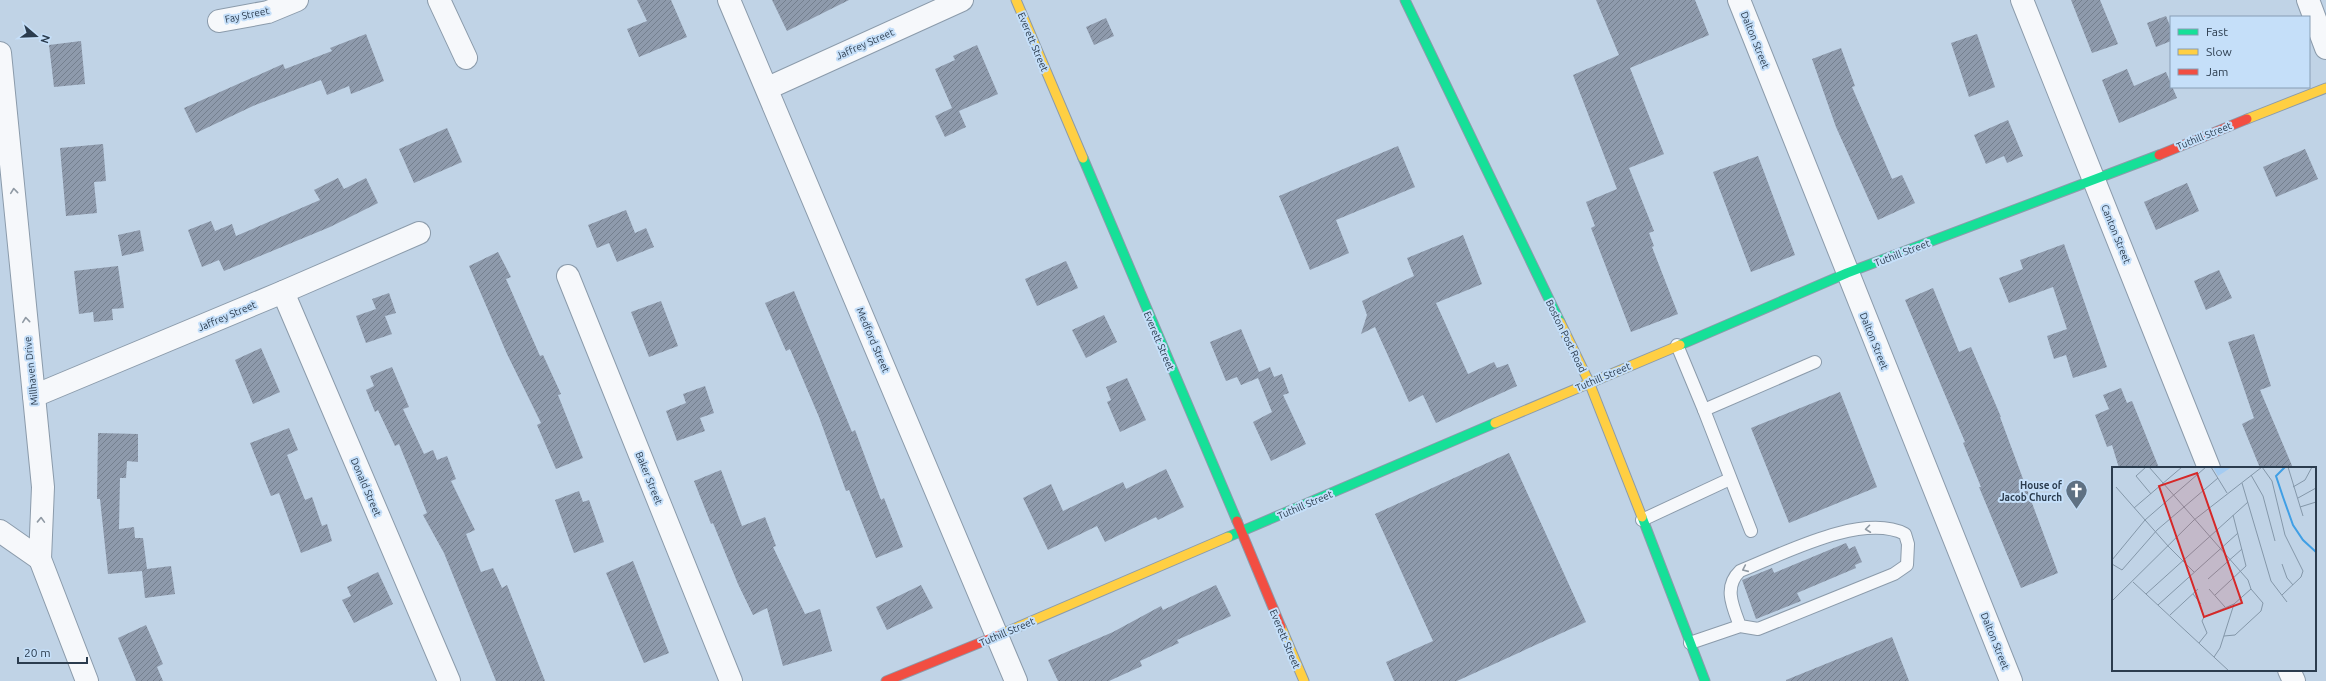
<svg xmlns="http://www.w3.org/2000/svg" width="2326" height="681" viewBox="0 0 2326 681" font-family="Ubuntu,sans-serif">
<defs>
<pattern id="building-hatch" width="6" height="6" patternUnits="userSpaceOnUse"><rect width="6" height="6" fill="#8e9aac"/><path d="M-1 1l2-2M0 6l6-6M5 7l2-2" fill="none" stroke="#747f8e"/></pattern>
</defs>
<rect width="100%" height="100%" fill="#c0d3e6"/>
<!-- building -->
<g fill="url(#building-hatch)">
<path d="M637 0H671L687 37 639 57 627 29 647 21Z"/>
<path d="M772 0H849L787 31Z"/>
<path d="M1596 0H1695L1709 35 1630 68 1664 154 1629 168 1654 231 1649 233 1654 246 1652 247 1678 314 1631 332 1591 228 1595 226 1586 202 1617 189 1573 75 1619 55Z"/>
<path d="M2071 0H2100L2118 44 2092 53Z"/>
<path d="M2166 16 2171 28V41L2156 47 2147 23Z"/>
<path d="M1106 18 1114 36 1094 45 1086 27Z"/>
<path d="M366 34 384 81 351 94 349 86 327 95 321 80 253 106 196 133 184 108 283 64 285 69 332 51 330 48Z"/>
<path d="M1977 34 1995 87 1969 97 1951 43Z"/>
<path d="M81 41 85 84 54 87 49 45Z"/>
<path d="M977 45 998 94 959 111 966 127 945 137 935 116 952 108 935 69 955 60 953 56Z"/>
<path d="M1841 48 1855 86 1852 87 1892 179 1902 175 1915 203 1878 220 1836 127 1812 59Z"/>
<path d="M2127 69 2134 86 2166 72 2177 98 2119 123 2102 80Z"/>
<path d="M2008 120 2023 156 2007 163 2004 156 1986 164 1974 135Z"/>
<path d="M447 128 462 162 414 183 399 149Z"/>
<path d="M103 144 106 181 94 182 97 213 66 216 60 148Z"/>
<path d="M1398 146 1415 187 1336 220 1349 253 1310 270 1279 196Z"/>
<path d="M2305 149 2318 179 2276 197 2263 167Z"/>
<path d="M1758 156 1795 255 1751 272 1713 172Z"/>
<path d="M338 178 344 189 366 178 378 203 330 227 224 271 219 260 202 267 188 230 211 221 215 231 232 224 236 236 320 200 314 190Z"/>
<path d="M2187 183 2199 211 2156 230 2144 202Z"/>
<path d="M626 210 635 233 646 228 654 247 617 262 609 243 597 248 588 225Z"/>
<path d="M140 230 144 251 122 256 118 235Z"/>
<path d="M1463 235 1482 284 1436 303 1468 374 1494 362 1497 368 1508 364 1517 386 1436 423 1423 395 1409 402 1375 327 1361 334 1367 315 1362 301 1414 276 1407 258Z"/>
<path d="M2064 244 2107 367 2073 378 2066 355 2054 359 2047 336 2067 329 2053 287 2009 303 1999 278 2023 269 2020 260Z"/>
<path d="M498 252 511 277 506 279 540 356 543 355 561 394 558 395 583 458 556 469 537 425 541 423 507 354 469 266Z"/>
<path d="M1066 261 1078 288 1037 306 1025 279Z"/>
<path d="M118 266 124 308 112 309 113 320 94 322 93 312 79 314 74 271Z"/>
<path d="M2219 270 2232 298 2206 310 2194 281Z"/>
<path d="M1933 288 1959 352 1971 347 2001 417H2000L2058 573 2021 588 1979 487H1981L1963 443 1965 442 1905 300Z"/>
<path d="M794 291 852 432 855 430 881 500 884 498 903 547 876 558 849 490 846 491 819 417 790 349 786 351 765 303Z"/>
<path d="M389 293 396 313 385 316 392 334 366 343 356 316 376 309 372 299Z"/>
<path d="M661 301 678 346 649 357 631 312Z"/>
<path d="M1104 315 1117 342 1086 358 1072 330Z"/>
<path d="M1241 329 1259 372 1270 367 1274 377 1282 374 1289 393 1283 395 1306 444 1271 461 1253 422 1272 412 1258 378 1241 385 1237 377 1226 381 1210 342Z"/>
<path d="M2254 334 2271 386 2260 390 2293 468H2260L2242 424 2254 418 2228 342Z"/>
<path d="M261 348 280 392 253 404 235 360Z"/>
<path d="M392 367 409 407 403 409 424 454 433 450 437 460 447 456 456 479 451 481 475 530 466 534 481 572 493 568 502 588 507 585 545 681H496L444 553 423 515 427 513 399 444 395 446 378 410 375 412 366 390 374 386 370 376Z"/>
<path d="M1127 378 1146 420 1120 432 1107 402 1111 400 1106 387Z"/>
<path d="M705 386 714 413 700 418 705 431 677 441 666 411 686 403 683 394Z"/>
<path d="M2121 388 2127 403 2132 401 2159 468H2119L2112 445 2107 447 2095 415 2109 409 2103 395Z"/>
<path d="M1840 392 1877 487 1789 523 1751 428Z"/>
<path d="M289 428 298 450 287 455 305 500 312 497 322 526 327 524 332 541 301 553 279 493 271 496 250 443Z"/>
<path d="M98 433 138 434V462L127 461 126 478H120L119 529 134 527 135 538H143L147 569 171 566 175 594 145 598 142 571 108 574 100 499H97Z"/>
<path d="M1509 453 1586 622 1457 681H1394L1386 662 1433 641 1375 514Z"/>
<path d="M1166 469 1184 507 1158 520 1156 517 1105 542 1097 526 1048 550 1023 498 1051 484 1063 511 1123 482 1126 489Z"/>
<path d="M721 470 742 526 765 517 776 546 773 547 805 614 820 609 832 651 783 666 767 608 753 615 738 584 713 523 711 524 694 481Z"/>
<path d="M579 491 583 502 589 500 604 542 574 553 555 500Z"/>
<path d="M1846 543 1849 549 1855 546 1862 562 1855 565 1856 568 1797 593 1801 601 1756 619 1742 580 1772 568 1774 573Z"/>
<path d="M633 561 669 653 644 663 606 573Z"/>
<path d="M378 572 393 604 354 623 342 600 351 596 347 587Z"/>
<path d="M921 585 933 608 887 630 876 607Z"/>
<path d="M1216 585 1231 616 1177 640 1179 643 1140 661 1142 666 1109 681H1058L1048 660 1113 632 1161 606 1163 610Z"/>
<path d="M146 625 163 664 157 667 163 681H136L118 638Z"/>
<path d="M1892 637 1909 681H1786V680Z"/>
</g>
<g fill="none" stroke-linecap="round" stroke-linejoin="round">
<defs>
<g id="lane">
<path d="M1677 345 1704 410"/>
<path d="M1642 520 1730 479"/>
<path d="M1751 531 1704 410 1815 362"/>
<path d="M1690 643 1740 626 1758 629 1894 574 1907 565 1908 544 1905 534C1862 512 1783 554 1740 571 1723 587 1733 607 1740 626"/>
</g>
<g id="street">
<path d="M439 0 466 58"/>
<path d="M729 0 1016 681"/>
<path d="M1739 0 2011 681"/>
<path d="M2022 0 2209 468"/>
<path d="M2308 0 2326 48"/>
<path d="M219 21 268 12 297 0"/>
<path d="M0 53 43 487 40 559 87 681"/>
<path d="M768 88 962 0"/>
<path d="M568 276 731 681"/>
<path d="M283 292 449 681"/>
<path d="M34 396 283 292 419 233"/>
<path d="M0 531 40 559"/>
<path d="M2289 670 2294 681"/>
</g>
<g id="fast">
<path d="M1405 0 1560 322"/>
<path d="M1083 158 1237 521"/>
<path d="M1680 345 1847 273 2159 155"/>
<path d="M1642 517 1705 681"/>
<path d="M1228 537 1495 423"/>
</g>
<g id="slow">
<path d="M1016 0 1083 158"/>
<path d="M2247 119 2326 88"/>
<path d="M1560 322 1589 382 1642 517"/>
<path d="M1495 423 1680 345"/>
<path d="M1281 627 1304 681"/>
<path d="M999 635 1228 537"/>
</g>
<g id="jam">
<path d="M2159 155 2247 119"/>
<path d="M1237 521 1281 627"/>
<path d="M886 681 999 635"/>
</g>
</defs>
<!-- lane casing -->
<use href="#lane" stroke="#8b9bab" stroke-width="14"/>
<!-- street casing -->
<use href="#street" stroke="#8b9bab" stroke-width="24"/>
<!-- fast casing -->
<use href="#fast" stroke="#8b9bab" stroke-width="11"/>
<!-- slow casing -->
<use href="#slow" stroke="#8b9bab" stroke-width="11"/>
<!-- jam casing -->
<use href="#jam" stroke="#8b9bab" stroke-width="11"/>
<!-- lane -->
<use href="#lane" stroke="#f6f8fb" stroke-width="12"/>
<!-- street -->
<use href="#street" stroke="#f6f8fb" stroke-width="22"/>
<!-- fast -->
<use href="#fast" stroke="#16e098" stroke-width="9"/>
<!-- slow -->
<use href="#slow" stroke="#ffcf43" stroke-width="9"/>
<!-- jam -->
<use href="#jam" stroke="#f24e42" stroke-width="9"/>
</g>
<!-- one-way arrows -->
<defs><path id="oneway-chevron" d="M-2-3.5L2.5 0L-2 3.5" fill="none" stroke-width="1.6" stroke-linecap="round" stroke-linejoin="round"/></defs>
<g stroke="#909aa4">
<use href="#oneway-chevron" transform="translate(14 191) rotate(-96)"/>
<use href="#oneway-chevron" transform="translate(26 320) rotate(-96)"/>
<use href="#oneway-chevron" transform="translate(41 520) rotate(-88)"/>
<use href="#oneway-chevron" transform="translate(1868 529) rotate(173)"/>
<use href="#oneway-chevron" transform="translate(1745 569) rotate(156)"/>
</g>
<!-- icons -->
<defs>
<symbol id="church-pin" viewBox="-11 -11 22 30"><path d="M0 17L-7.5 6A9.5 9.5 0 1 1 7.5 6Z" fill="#5f7183" stroke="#c5dff9"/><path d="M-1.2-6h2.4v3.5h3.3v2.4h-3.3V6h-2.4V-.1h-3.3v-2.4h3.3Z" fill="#fff"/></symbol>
</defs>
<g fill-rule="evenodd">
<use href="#church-pin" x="2064" y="478" width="25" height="34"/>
</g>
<g text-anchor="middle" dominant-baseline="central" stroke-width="4" stroke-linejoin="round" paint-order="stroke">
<!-- street labels -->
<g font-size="10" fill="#2b3c4e" stroke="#c5dff9">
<text transform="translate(247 15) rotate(-12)">Fay Street</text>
<text transform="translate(1755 40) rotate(68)">Dalton Street</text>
<text transform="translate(1033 42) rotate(67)">Everett Street</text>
<text transform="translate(865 44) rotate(-24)">Jaffrey Street</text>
<text transform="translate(2204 136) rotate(-22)">Tuthill Street</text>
<text transform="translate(2116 234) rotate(68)">Canton Street</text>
<text transform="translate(1902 253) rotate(-21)">Tuthill Street</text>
<text transform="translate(227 316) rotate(-23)">Jaffrey Street</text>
<text transform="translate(1566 336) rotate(64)">Boston Post Road</text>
<text transform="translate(873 340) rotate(67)">Medford Street</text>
<text transform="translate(1159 341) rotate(67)">Everett Street</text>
<text transform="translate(1874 341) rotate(68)">Dalton Street</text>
<text transform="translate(31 371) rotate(-96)">Millhaven Drive</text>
<text transform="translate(1603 377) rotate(-23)">Tuthill Street</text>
<text transform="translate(649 478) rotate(68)">Baker Street</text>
<text transform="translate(366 487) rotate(67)">Donald Street</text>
<text transform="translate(1305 505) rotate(-23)">Tuthill Street</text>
<text transform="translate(1007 632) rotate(-23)">Tuthill Street</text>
<text transform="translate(1285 639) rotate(67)">Everett Street</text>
<text transform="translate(1995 641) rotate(68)">Dalton Street</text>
</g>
<!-- poi labels -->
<g font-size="10" font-weight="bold" fill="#2b3c4e" stroke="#c5dff9" text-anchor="end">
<text x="2062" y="485">House of<tspan x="2062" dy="12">Jacob Church</tspan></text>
</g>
</g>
<!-- overview -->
<g transform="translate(2112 467)">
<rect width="204" height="204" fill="#c0d3e6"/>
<path d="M101 0H120L106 9Z" fill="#a4cbf1"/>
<path fill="none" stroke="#409fe5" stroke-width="2" d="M173 0 164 9 171 30 181 58 191 73 204 85"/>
<path fill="none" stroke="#8497a9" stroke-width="1" d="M34 0 24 9 39 27M37 0 136 113 139 122 151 136 149 144 123 168 112 169M99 0 115 26M150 0 160 14 173 68 191 104 189 110 170 128M176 0 191 49M139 8 151 29 163 74M130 16 159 114 175 135M4 20 56 79 82 105M181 20 193 13 200 0M186 31 204 21M188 40 204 35M22 41 70 0M0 93 33 53 94 0M0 97 10 103 45 63 106 11M170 97 175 111 181 118M96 112 130 82M21 115 117 204M97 122 113 140M34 127 136 35M81 127 89 137M103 128 134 99 121 48M0 134 82 53 150 0M46 138 126 66M58 148 86 122M87 176 95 166 90 154 92 150 122 137 139 122M102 190 108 181 122 137"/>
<path fill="#d62828" fill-opacity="0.15" stroke="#d62828" stroke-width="2" d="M85 6 130 136 92 150 47 19Z"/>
<rect width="204" height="204" fill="none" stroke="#2b3c4e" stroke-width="2"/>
</g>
<!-- legend -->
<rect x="2170" y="16" width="140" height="72" fill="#c5dff9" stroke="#879eb5"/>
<rect x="2178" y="29" width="20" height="6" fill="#16e098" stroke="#879eb5"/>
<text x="2206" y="36" font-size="12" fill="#2b3c4e">Fast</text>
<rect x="2178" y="49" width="20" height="6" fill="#ffcf43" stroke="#879eb5"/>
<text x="2206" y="56" font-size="12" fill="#2b3c4e">Slow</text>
<rect x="2178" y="69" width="20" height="6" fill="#f24e42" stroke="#879eb5"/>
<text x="2206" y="76" font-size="12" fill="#2b3c4e">Jam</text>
<!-- north arrow -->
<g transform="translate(36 36) rotate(109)" stroke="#c5dff9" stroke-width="3" paint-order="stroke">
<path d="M0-3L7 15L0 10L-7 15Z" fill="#2b3c4e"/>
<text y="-6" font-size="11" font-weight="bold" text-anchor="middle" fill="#2b3c4e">N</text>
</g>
<!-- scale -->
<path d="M18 657v6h69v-6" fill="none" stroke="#2b3c4e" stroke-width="2"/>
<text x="24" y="657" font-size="12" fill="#2b3c4e" stroke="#c5dff9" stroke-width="3" paint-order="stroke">20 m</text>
</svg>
